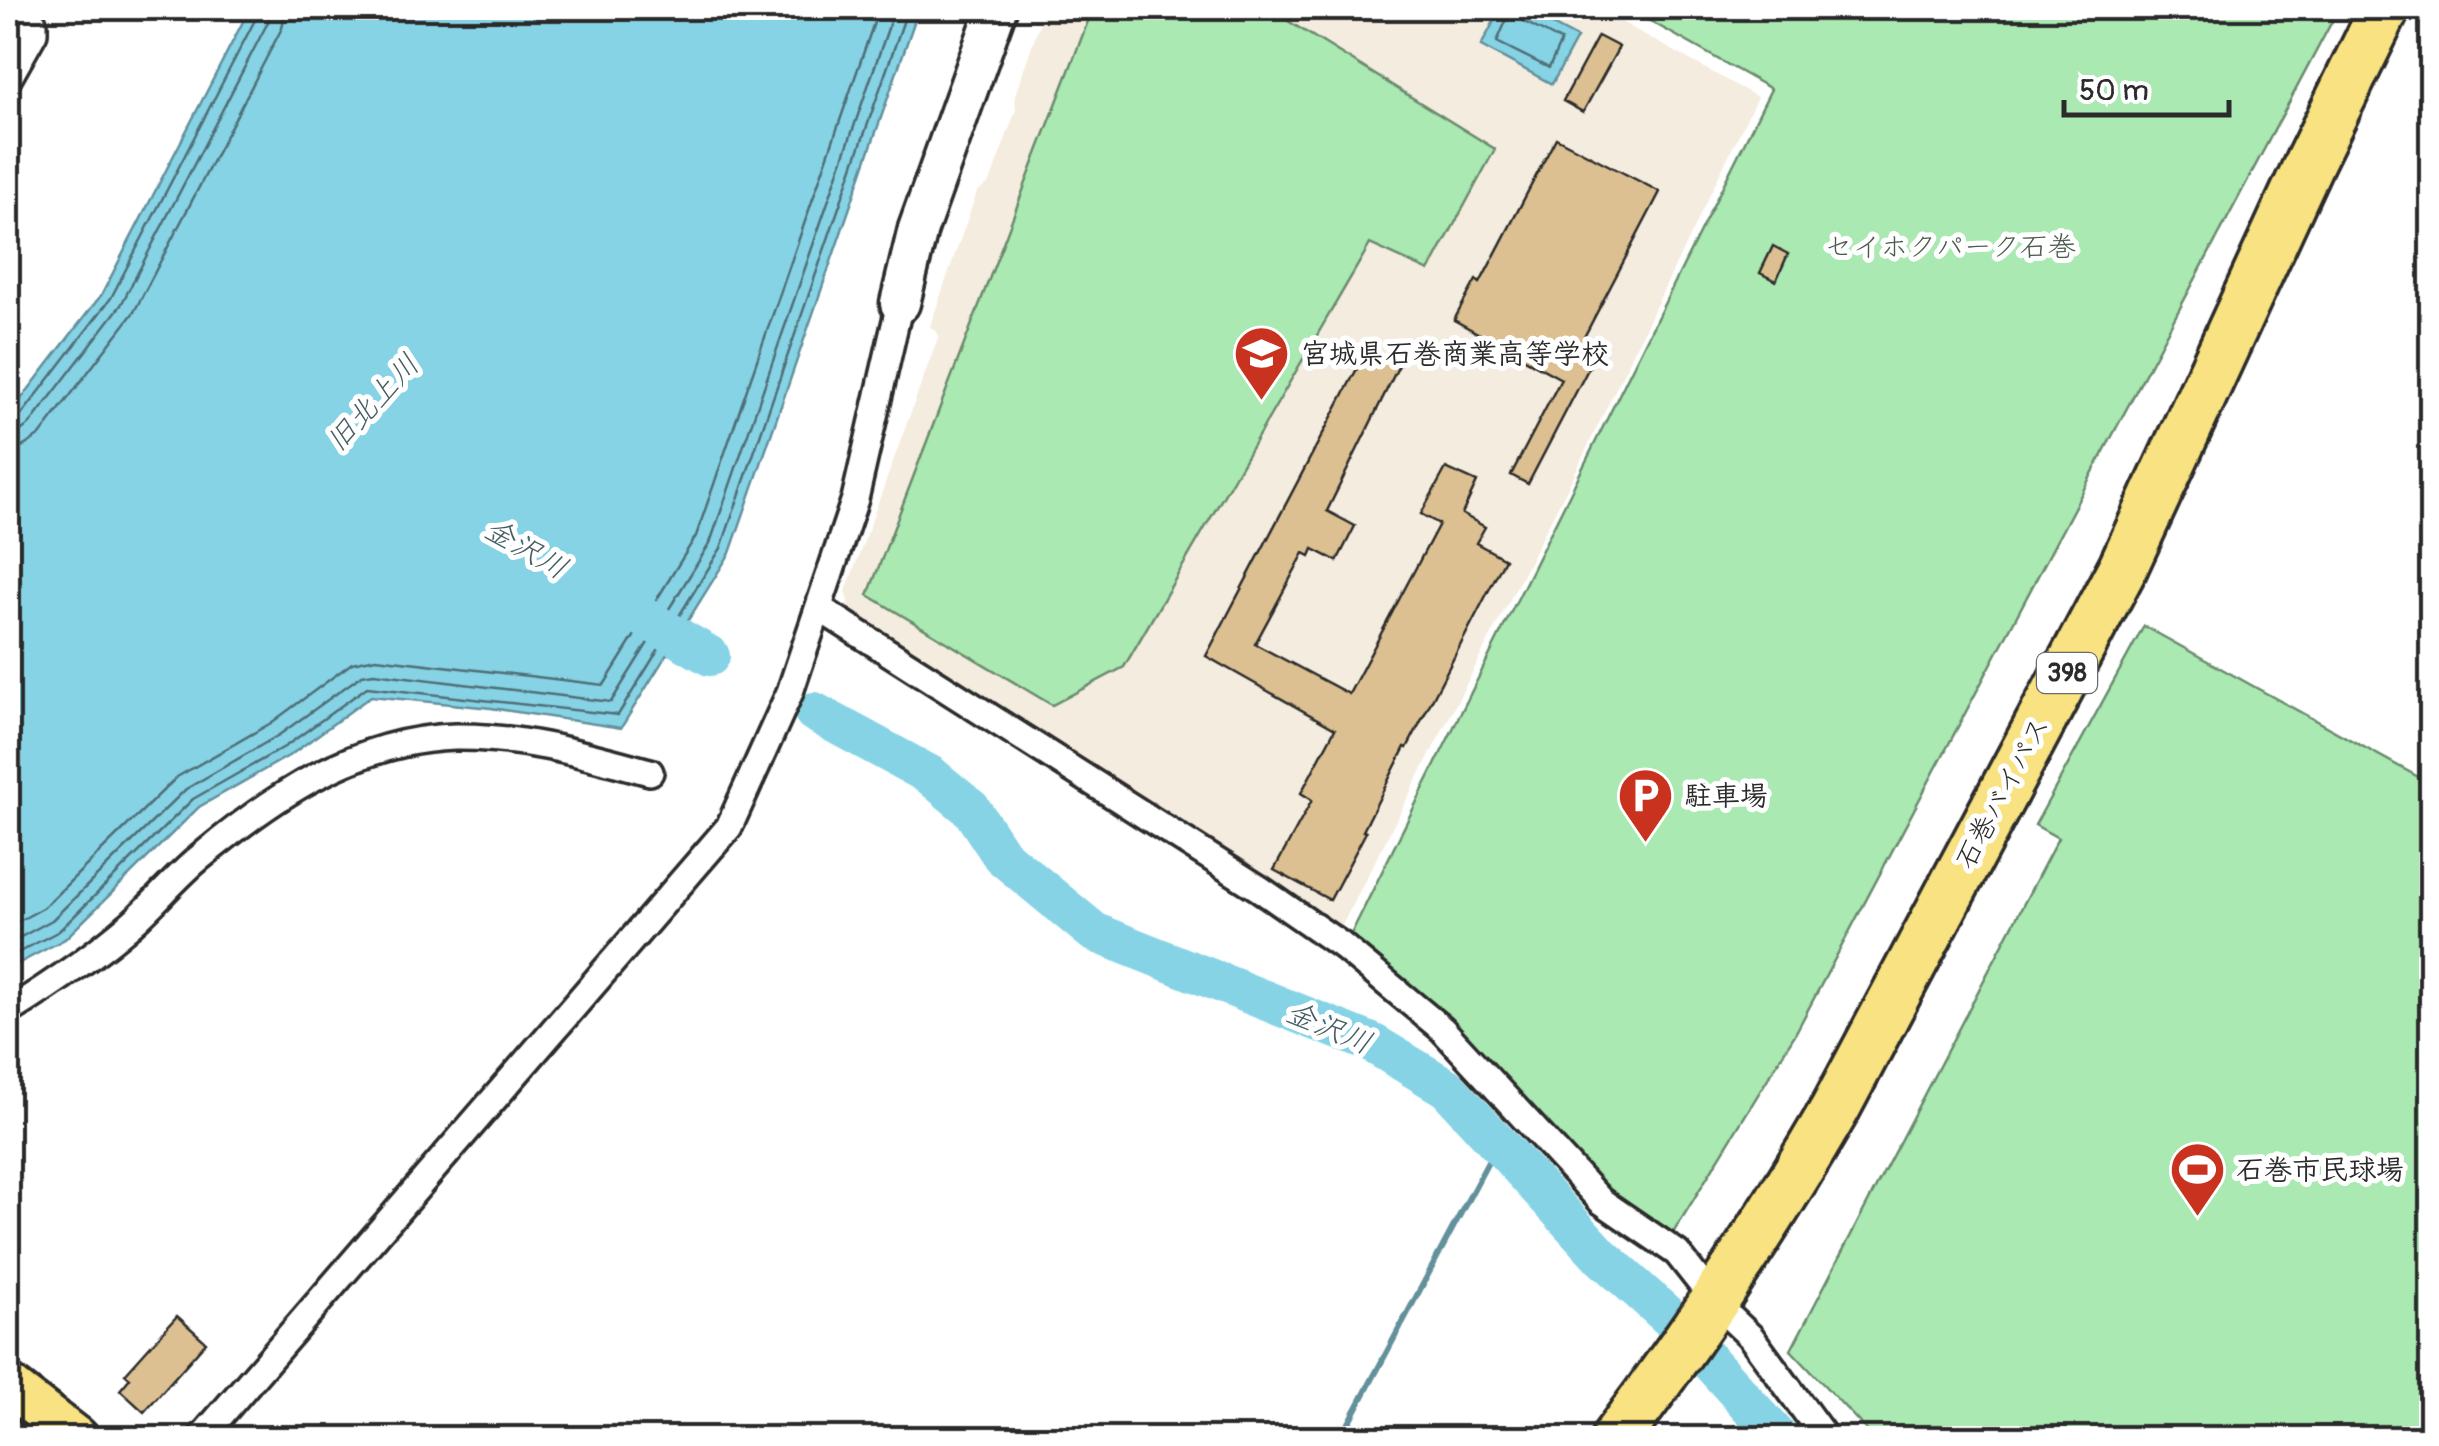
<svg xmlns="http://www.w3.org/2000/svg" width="2439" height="1446" viewBox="0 0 2439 1446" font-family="Pangolin,'Klee One',sans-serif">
<rect width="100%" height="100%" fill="#fff"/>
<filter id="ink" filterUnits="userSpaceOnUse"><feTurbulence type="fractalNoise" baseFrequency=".01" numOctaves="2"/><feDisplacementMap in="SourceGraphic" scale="20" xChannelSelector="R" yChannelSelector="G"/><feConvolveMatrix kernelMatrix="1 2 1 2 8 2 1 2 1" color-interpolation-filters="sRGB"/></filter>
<g filter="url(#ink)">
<!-- built -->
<path fill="#f4ecde" d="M1045 8H1596L1757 97 1575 473 1338 933 849 610 846 591 939 335 930 326 977 192 990 182 1016 110 1015 95Z"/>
<!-- green -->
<g fill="#aae9b2" stroke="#6a8a6e" stroke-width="2.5">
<path d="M1093 8H1267L1495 149 1429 271 1370 244 1124 667 1052 705 868 595Z"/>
<path d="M1627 8H2339L1794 1036 1673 1233 1613 1193 1351 934 1771 89Z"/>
<path d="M2144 626 2431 784V1438H1874L1791 1350 2058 838 2035 825Z"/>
</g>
<!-- water -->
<g fill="#86d3e6" stroke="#62909b" stroke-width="2.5">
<path d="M250 8H919L730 553 621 728 491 708 371 696 292 754 199 807 65 939 8 969V416L102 294Z"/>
<path d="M1501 8H1520L1577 38 1552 84 1481 46Z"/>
</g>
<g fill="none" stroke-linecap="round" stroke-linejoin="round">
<!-- shore -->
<g stroke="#4f6e76" stroke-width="2.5">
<path d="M1514 11 1523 21 1561 41 1549 68 1497 42 1509 14Z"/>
<path d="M8 421 20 417 111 298 257 16 258 8"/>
<path d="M8 434 19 432 29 425 121 305 268 22 271 8"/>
<path d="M8 449 24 446 40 435 134 312 282 28 286 8"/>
<path d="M8 927 43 908 177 777 271 723 352 663 376 658 604 685 696 536 879 8"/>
<path d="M8 944 52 920 186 789 279 735 362 675 374 673 611 702 710 543 895 8"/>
<path d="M8 958 59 931 193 799 286 746 367 687 618 715 721 548 908 8"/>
</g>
<!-- stream -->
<path stroke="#62909b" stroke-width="6" d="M1341 1438 1488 1162 1500 1148"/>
<!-- river -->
<g stroke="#86d3e6" stroke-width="40">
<path d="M631 610 710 656"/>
<path d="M814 712 930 775 971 809 1002 856 1094 932 1372 1043 1447 1088 1602 1257 1670 1318 1779 1438"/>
</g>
</g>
<!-- building -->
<g fill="#dcc091" stroke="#2b2b2b" stroke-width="2.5">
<path d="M1598 36 1619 47 1583 112 1563 101Z"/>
<path d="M1556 138 1660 192 1582 341 1598 350 1528 484 1511 475 1561 379 1454 320 1476 280 1480 283Z"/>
<path d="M1773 246 1788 254 1776 281 1760 273Z"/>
<path d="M1369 346 1400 363 1327 511 1355 526 1337 561 1313 549 1310 556 1304 553 1255 644 1349 694 1439 524 1421 514 1446 468 1477 482 1462 514 1485 527 1476 543 1505 559 1407 748 1405 747 1363 831 1366 832 1330 900 1274 870 1312 800 1301 793 1335 729 1206 656Z"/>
<path d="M177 1316 206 1342 144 1412 120 1390 130 1378 125 1374Z"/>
</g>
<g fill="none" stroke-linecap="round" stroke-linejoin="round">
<defs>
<g id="street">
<path d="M8 79 34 33V24L10 8"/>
<path d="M819 608 1260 889 1341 945 1442 1029 1601 1201 1677 1253 1714 1300"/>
<path d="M8 1012C51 985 93 957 132 923 155 903 174 879 198 859 272 797 355 740 455 737 522 736 586 755 650 772"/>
<path d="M1732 1319 1751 1337 1825 1438"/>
<path d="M201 1438 729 827 790 692 855 499 900 303"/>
</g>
<path id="secondary" d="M900 303 918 229 997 8"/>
<path id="primary" d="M8 1385 77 1438"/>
<path id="highway" d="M1616 1438C1695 1333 1769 1223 1835 1109L2123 567 2310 161 2385 8"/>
</defs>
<!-- street casing -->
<use href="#street" stroke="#2b2b2b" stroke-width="32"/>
<!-- secondary casing -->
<use href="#secondary" stroke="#2b2b2b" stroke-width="45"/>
<!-- primary casing -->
<use href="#primary" stroke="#2b2b2b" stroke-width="48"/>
<!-- highway casing -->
<use href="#highway" stroke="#2b2b2b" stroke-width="55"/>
<!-- street -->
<use href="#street" stroke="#fff" stroke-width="25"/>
<!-- secondary -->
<use href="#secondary" stroke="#fff" stroke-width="38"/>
<!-- primary -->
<use href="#primary" stroke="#f8e281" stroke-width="40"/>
<!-- highway -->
<use href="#highway" stroke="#f8e281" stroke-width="48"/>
</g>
</g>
<!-- icons -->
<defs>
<symbol id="school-pin" viewBox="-11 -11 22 30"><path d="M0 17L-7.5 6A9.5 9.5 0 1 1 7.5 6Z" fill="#c8321e" stroke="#fff"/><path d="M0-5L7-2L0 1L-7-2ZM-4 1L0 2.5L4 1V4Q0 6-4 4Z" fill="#fff"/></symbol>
<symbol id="parking-pin" viewBox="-11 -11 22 30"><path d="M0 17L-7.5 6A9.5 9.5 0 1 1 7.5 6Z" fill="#c8321e" stroke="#fff"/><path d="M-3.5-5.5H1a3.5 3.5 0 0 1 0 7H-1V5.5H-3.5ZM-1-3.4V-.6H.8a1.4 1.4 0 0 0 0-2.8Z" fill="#fff"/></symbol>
<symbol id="stadium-pin" viewBox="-11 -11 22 30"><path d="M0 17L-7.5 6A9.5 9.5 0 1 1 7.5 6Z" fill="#c8321e" stroke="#fff"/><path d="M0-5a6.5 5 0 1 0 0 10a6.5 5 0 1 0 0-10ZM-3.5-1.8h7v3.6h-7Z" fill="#fff"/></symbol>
</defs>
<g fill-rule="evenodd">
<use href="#school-pin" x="1230" y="322" width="63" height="86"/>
<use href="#parking-pin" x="1614" y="764" width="63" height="86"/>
<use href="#stadium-pin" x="2166" y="1138" width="63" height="86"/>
</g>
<g text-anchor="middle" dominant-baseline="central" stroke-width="10" stroke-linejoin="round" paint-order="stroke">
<!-- shield labels -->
<rect fill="#fff" stroke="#6b6b6b" stroke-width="2.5" x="2037" y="653" width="60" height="40" rx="8"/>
<g font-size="25" font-weight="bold" fill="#2b2b2b">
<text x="2067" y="673">398</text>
</g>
<!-- park labels -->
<g font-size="28" fill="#4b5a4d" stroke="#fff">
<text x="1950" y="247">セイホクパーク石巻</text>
</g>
<!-- poi labels -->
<g font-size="28" font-weight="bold" fill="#2b2b2b" stroke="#fff" text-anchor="start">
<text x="1301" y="354">宮城県石巻商業高等学校</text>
<text x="1684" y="796">駐車場</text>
<text x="2236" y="1170">石巻市民球場</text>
</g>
<!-- street labels -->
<g font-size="28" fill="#2b2b2b" stroke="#fff">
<text transform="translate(2003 793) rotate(-62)">石巻バイパス</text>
</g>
<!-- water labels -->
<g font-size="30" font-style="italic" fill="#465d63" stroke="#fff">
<text transform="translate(373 403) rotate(-47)">旧北上川</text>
<text transform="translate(526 549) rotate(30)">金沢川</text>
<text transform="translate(1329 1028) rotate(23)">金沢川</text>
</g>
</g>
<!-- margin -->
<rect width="2439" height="1446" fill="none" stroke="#fff" stroke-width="40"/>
<rect x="20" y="20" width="2399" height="1406" fill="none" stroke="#2b2b2b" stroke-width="4" filter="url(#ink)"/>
<!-- scale -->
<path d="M2064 100v15h165v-15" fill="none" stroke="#2b2b2b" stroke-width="5"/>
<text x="2079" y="100" font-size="30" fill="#2b2b2b" stroke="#ffffff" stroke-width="8" paint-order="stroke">50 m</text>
</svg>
